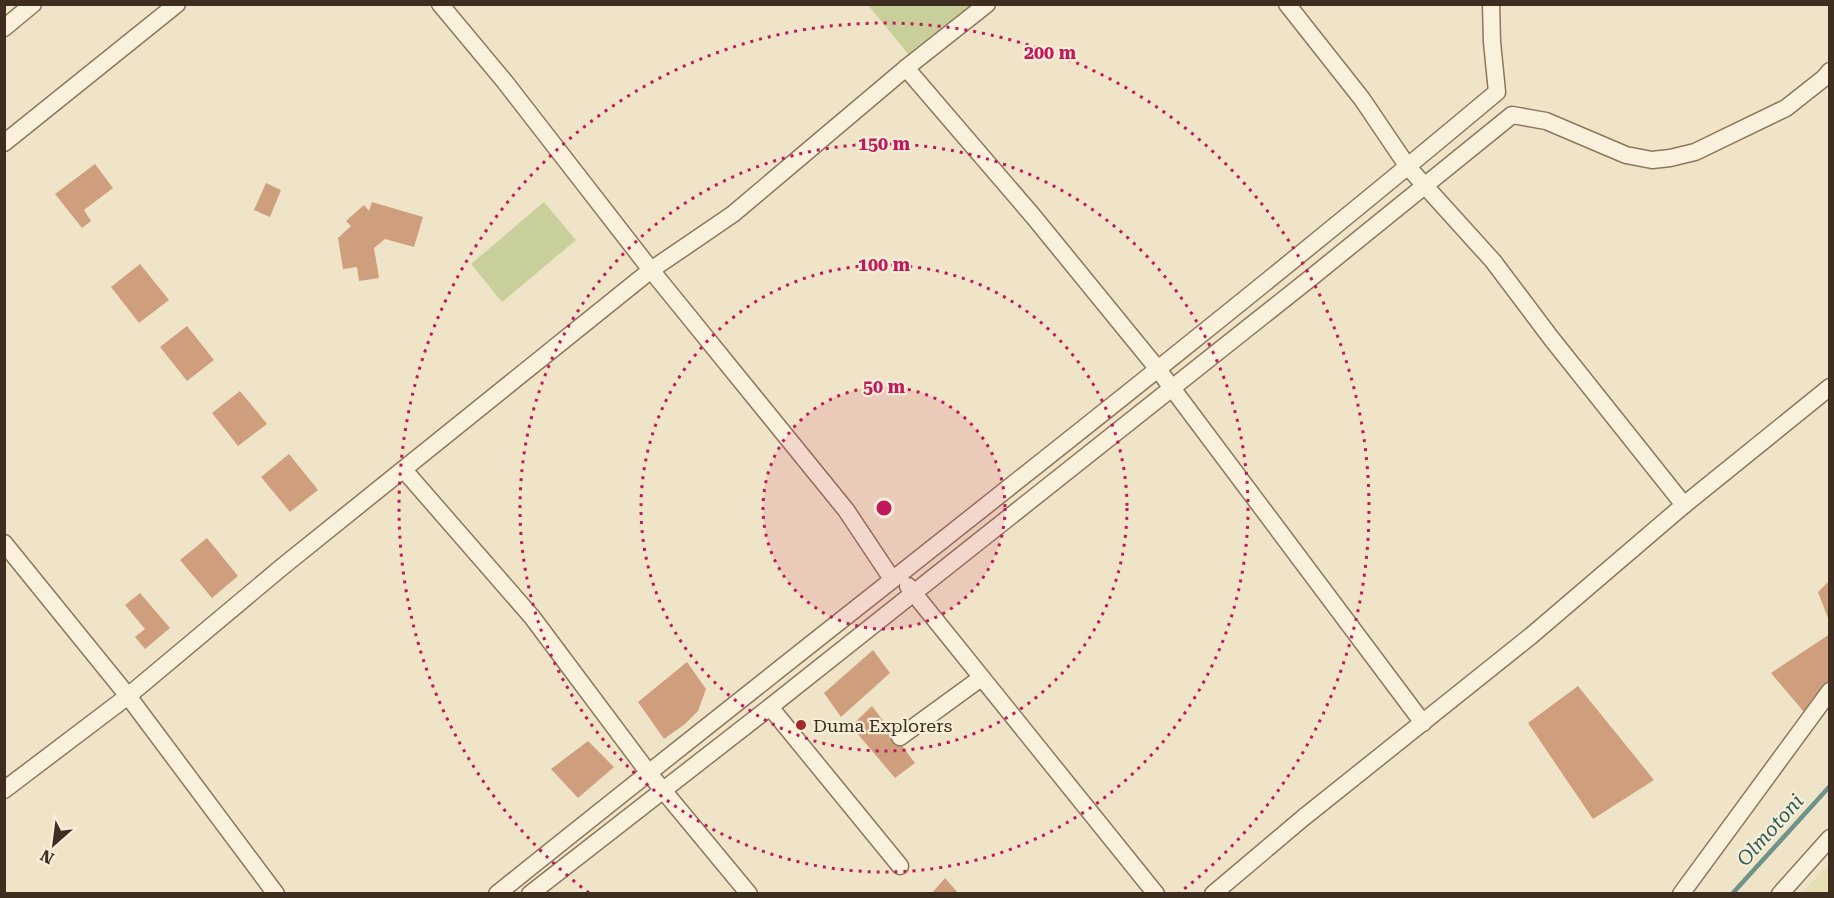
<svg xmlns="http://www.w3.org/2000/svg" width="1834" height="898" viewBox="0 0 1834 898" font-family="'Roboto Serif',serif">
<rect width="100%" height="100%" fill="#f0e4c8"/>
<!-- farmland -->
<path fill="#e6deb5" d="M1829 864V893H1802Z"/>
<!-- green -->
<g fill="#c9cf9b">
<path d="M868 5H971L908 54Z"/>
<path d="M544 202 576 240 502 302 471 264Z"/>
</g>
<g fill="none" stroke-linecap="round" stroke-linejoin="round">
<!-- stream -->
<path stroke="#6f938a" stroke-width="4.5" d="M1732 894 1830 786"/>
</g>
<!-- building -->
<g fill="#cf9f7d">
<path d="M95 164 113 188 84 210 91 221 82 228 55 194Z"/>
<path d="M266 183 281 190 270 217 254 210Z"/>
<path d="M372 202 423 217 414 247 385 239 374 248 379 278 359 281 357 267 343 269 338 238 351 226 346 221 364 205 369 211Z"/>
<path d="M140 264 169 300 139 323 111 287Z"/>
<path d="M187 326 214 360 187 381 160 347Z"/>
<path d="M240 391 267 424 238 446 212 413Z"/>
<path d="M289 454 318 490 290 512 261 477Z"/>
<path d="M207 538 238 576 212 598 180 560Z"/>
<path d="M1830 580V621H1829L1818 592Z"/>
<path d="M140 593 170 628 145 649 135 637 145 629 125 605Z"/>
<path d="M1830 634V691L1809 718 1771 673Z"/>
<path d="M873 650 890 673 841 717 824 693Z"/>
<path d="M687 662 706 689 698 711 685 724 664 739 638 702Z"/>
<path d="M1578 686 1654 780 1593 819 1528 723Z"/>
<path d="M872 706 915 763 895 778 851 726Z"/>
<path d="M588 741 614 767 578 798 551 769Z"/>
<path d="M945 878 959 894H931Z"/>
</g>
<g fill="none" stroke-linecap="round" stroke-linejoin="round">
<defs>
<g id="minor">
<path d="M440 4 505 82 651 270 846 510 892 579"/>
<path d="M1287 4 1362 99 1408 167 1493 261 1551 338 1684 505"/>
<path d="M4 28 33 4"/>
<path d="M906 68 1033 216 1157 368 1423 723"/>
<path d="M4 143 177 4"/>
<path d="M404 470 532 617 648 772 749 894"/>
<path d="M4 543 128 696 276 894"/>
<path d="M908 586 1156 894"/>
<path d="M770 707 900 866"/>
<path d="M900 737 981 678"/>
<path d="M4 790 128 696 282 567 651 270 733 214 906 68 987 4"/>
<path d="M497 894C830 626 1170 366 1497 92L1492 42 1491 4"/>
<path d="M530 894 770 707 1312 277 1512 115 1546 121 1626 155 1652 160 1670 158 1695 152 1786 108 1824 78 1830 71"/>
<path d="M1213 894 1303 818 1532 635 1684 505 1830 387"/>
<path d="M1681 894 1830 691"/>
<path d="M1780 894 1830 838"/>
</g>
</defs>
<!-- minor casing -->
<use href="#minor" stroke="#8d765c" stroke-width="19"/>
<!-- minor -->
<use href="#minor" stroke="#faf1dc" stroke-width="16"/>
</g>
<!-- distance rings -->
<circle cx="884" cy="508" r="121" fill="#c2185b" fill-opacity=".12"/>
<g fill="none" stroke="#c2185b" stroke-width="3" stroke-dasharray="3 6">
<circle cx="884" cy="508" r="121"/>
<circle cx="884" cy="508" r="243"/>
<circle cx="884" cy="508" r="364"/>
<path d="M589 893A485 485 0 1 1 1179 893"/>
</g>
<!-- markers -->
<circle fill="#9e2a2b" stroke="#f7eed8" stroke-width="2" cx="801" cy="725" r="6"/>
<g text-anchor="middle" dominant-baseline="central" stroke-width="4.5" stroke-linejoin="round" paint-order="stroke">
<!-- poi labels -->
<g font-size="18" fill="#3d2e20" stroke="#f7eed8" text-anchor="start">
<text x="813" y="725">Duma Explorers</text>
</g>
<!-- water labels -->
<g font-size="20" font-style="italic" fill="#2f5d5a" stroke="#f7eed8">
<text transform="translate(1770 830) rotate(-48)">Olmotoni</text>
</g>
</g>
<circle cx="884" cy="508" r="9" fill="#c2185b" stroke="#f7eed8" stroke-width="3"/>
<g font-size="18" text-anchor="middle" font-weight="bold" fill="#c2185b" stroke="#f7eed8" stroke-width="4.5" stroke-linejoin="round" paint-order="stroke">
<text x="1050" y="59">200 m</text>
<text x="884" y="150">150 m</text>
<text x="884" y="271">100 m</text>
<text x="884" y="393">50 m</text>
</g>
<!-- border -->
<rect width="1834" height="898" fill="none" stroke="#3d2e20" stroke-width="12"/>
<!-- north arrow -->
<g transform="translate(54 844) rotate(208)" stroke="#f7eed8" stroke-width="4.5" paint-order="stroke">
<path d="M0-4.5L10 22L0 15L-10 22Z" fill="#3d2e20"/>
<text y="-9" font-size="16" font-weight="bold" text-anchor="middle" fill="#3d2e20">N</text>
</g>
</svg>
